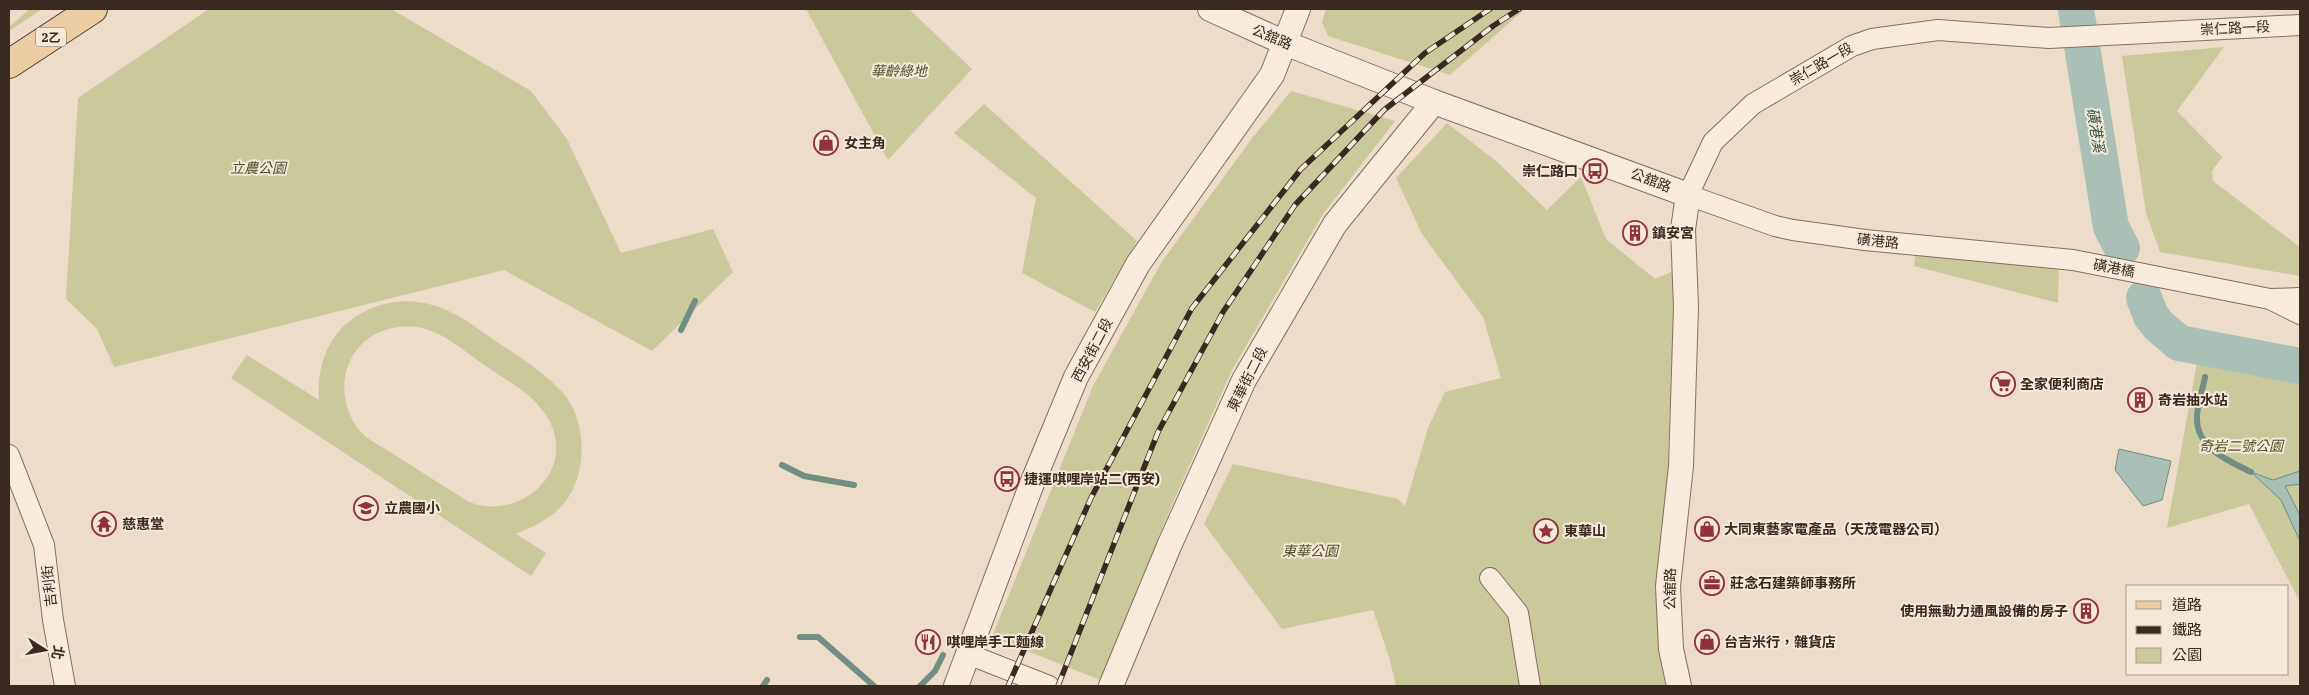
<svg xmlns="http://www.w3.org/2000/svg" width="2309" height="695" viewBox="0 0 2309 695" font-family="'IBM Plex Serif','Noto Sans TC',serif">
<rect width="100%" height="100%" fill="#ecdcc8"/>
<!-- green -->
<g fill="#c9c99c" fill-rule="evenodd">
<path d="M30 9H42L9 31V27Z"/>
<path d="M209 9H391L531 91 567 139 621 253 713 229 733 272 652 351 504 270 114 367 97 329 66 299 78 98Z"/>
<path d="M806 9H909L972 69 888 160Z"/>
<path d="M1326 9H1525L1450 75 1328 36 1322 22Z"/>
<path d="M2224 47 2177 111 2222 157 2212 171 2213 181 2300 247V276L2160 252 2146 213 2122 56Z"/>
<path d="M1291 91 1395 121 1323 214 1232 370 1174 500 1100 680 992 637 1093 386 1161 263 1253 137Z"/>
<path d="M984 104 1137 241 1095 312 1022 273 1036 198 954 133Z"/>
<path d="M1447 123 1496 161 1547 210 1581 177 1606 239 1655 279 1675 270 1662 627 1670 686H1396L1389 657 1373 610 1282 629 1204 524 1233 464 1398 499 1405 506 1428 428 1445 392 1501 378 1483 317 1422 234 1396 178Z"/>
<path d="M1916 251 2059 270 2058 303 1914 266Z"/>
<path d="M405 301C444 302 466 320 497 342 520 357 544 372 563 393 589 423 588 481 559 509 547 521 531 527 516 534L546 553 531 576 231 378 247 355 319 400C315 344 348 305 405 301ZM398 327C409 326 419 326 429 330 447 336 464 351 480 362 495 373 513 383 527 394 536 402 546 413 551 424 574 476 517 521 469 502 444 486 419 471 395 455 385 448 371 442 363 434 345 417 339 385 349 363 359 341 375 331 398 327Z"/>
<path d="M2199 351 2300 378V602L2249 504 2167 528Z"/>
</g>
<!-- water -->
<g fill="#a9c0b6" stroke="#708e83">
<path d="M2119 449 2171 461 2162 500 2143 506 2115 470Z"/>
<path d="M2300 471V484L2285 486 2300 515V541L2281 500 2251 472 2273 480Z"/>
</g>
<g fill="none" stroke-linecap="round" stroke-linejoin="round">
<!-- stream -->
<g stroke="#708e83" stroke-width="6">
<path d="M681 330 695 301"/>
<path d="M2205 377C2203 390 2196 406 2197 420 2198 449 2229 461 2251 472"/>
<path d="M782 465 804 476 854 485"/>
<path d="M800 637H818L874 686"/>
<path d="M763 686 767 680"/>
<path d="M920 686 935 671 943 655"/>
</g>
<!-- river -->
<g stroke="#a9c0b6" stroke-width="36">
<path d="M2076 9 2111 227 2122 248"/>
<path d="M2144 298 2151 316 2159 326 2179 343 2300 366"/>
</g>
<defs>
<g id="minor">
<path d="M2300 25 2049 38 1938 30 1872 39 1852 46 1753 104 1713 142 1688 195 1775 226 1793 230 1865 240 2073 260 2270 299 2300 298"/>
<path d="M2272 300 2300 314"/>
<path d="M9 455 44 545 53 620 65 686"/>
<path d="M1490 578 1518 613 1530 686"/>
<path d="M968 654 1049 686"/>
</g>
<g id="tertiary">
<path d="M1210 9 1285 43 1434 102 1688 195 1683 229 1686 307 1681 466 1668 586 1671 649 1679 686"/>
<path d="M956 686 1031 486 1076 377 1138 264 1272 75 1298 9"/>
<path d="M1111 686 1169 546 1244 380 1335 224 1434 102"/>
</g>
<path id="primary" d="M9 64 93 9"/>
</defs>
<!-- minor casing -->
<use href="#minor" stroke="#876e5e" stroke-width="22"/>
<!-- tertiary casing -->
<use href="#tertiary" stroke="#876e5e" stroke-width="26"/>
<!-- primary casing -->
<use href="#primary" stroke="#553e32" stroke-width="30"/>
<!-- minor -->
<use href="#minor" stroke="#f7ebdb" stroke-width="20"/>
<!-- tertiary -->
<use href="#tertiary" stroke="#f7ebdb" stroke-width="24"/>
<!-- primary -->
<use href="#primary" stroke="#eccca3" stroke-width="28"/>
<defs>
<g id="rail">
<path d="M1008 686 1091 498 1192 308 1301 169 1425 53 1490 9"/>
<path d="M1058 686 1158 432 1223 312 1295 205 1384 110 1493 26 1519 9"/>
</g>
</defs>
<!-- rail casing -->
<use href="#rail" stroke="#382921" stroke-width="5.5"/>
<!-- rail -->
<use href="#rail" stroke="#f4e8d7" stroke-width="4" stroke-dasharray="11" stroke-linecap="butt"/>
</g>
<!-- icons -->
<defs>
<symbol id="shop-ring" viewBox="-11 -11 22 22"><circle r="9.5" fill="#f4e8d7" stroke="#92323f" stroke-width="1.5"/><path d="M-5-2.5h2.3a2.7 3.5 0 0 1 5.4 0H5L5.5 6h-11ZM-1.5-2.5h3a1.5 2.3 0 0 0-3 0Z" fill="#92323f"/></symbol>
<symbol id="bus-ring" viewBox="-11 -11 22 22"><circle r="9.5" fill="#f4e8d7" stroke="#92323f" stroke-width="1.5"/><path d="M-5-6H5V4H4V6H2V4H-2V6H-4V4H-5ZM-3.5-4V0h7V-4ZM-3.5 1.2v1.5H-2V1.2ZM2 1.2v1.5H3.5V1.2Z" fill="#92323f"/></symbol>
<symbol id="building-ring" viewBox="-11 -11 22 22"><circle r="9.5" fill="#f4e8d7" stroke="#92323f" stroke-width="1.5"/><path d="M-4-6H4V6H1V3H-1V6H-4ZM-2.5-4.3h1.7v1.8h-1.7ZM.8-4.3h1.7v1.8H.8ZM-2.5-1h1.7V.8h-1.7ZM.8-1h1.7V.8H.8Z" fill="#92323f"/></symbol>
<symbol id="supermarket-ring" viewBox="-11 -11 22 22"><circle r="9.5" fill="#f4e8d7" stroke="#92323f" stroke-width="1.5"/><path d="M-6-5.5h2.5l.6 2H6L4.5 2H-2.5L-4.4-4H-6ZM-1.5 3.2a1.3 1.3 0 1 0 .1 0ZM3 3.2a1.3 1.3 0 1 0 .1 0Z" fill="#92323f"/></symbol>
<symbol id="school-ring" viewBox="-11 -11 22 22"><circle r="9.5" fill="#f4e8d7" stroke="#92323f" stroke-width="1.5"/><path d="M0-5L7-2L0 1L-7-2ZM-4 1L0 2.5L4 1V4Q0 6-4 4Z" fill="#92323f"/></symbol>
<symbol id="temple-ring" viewBox="-11 -11 22 22"><circle r="9.5" fill="#f4e8d7" stroke="#92323f" stroke-width="1.5"/><path d="M0-6L5-2H3V0L6.5 2.5H4V6H1.5V3h-3V6H-4V2.5H-6.5L-3 0V-2H-5Z" fill="#92323f"/></symbol>
<symbol id="sight-ring" viewBox="-11 -11 22 22"><circle r="9.5" fill="#f4e8d7" stroke="#92323f" stroke-width="1.5"/><path d="M0-6L1.8-2.2L6-1.7L2.9 1.2L3.7 5.4L0 3.3L-3.7 5.4L-2.9 1.2L-6-1.7L-1.8-2.2Z" fill="#92323f"/></symbol>
<symbol id="office-ring" viewBox="-11 -11 22 22"><circle r="9.5" fill="#f4e8d7" stroke="#92323f" stroke-width="1.5"/><path d="M-6-3h4V-5.5h4V-3h4V5H-6ZM-1-4.5V-3h2v-1.5ZM-6 0V1H6V0Z" fill="#92323f"/></symbol>
<symbol id="restaurant-ring" viewBox="-11 -11 22 22"><circle r="9.5" fill="#f4e8d7" stroke="#92323f" stroke-width="1.5"/><path d="M-5-6h1v4h1v-4h1v4h1v-4h1v5L-1.5 .5V6h-2V.5L-5-1ZM5-6V6H3V1.5H1.5Q1.5-4 5-6Z" fill="#92323f"/></symbol>
</defs>
<g fill-rule="evenodd">
<use href="#shop-ring" x="812" y="129" width="28" height="28"/>
<use href="#bus-ring" x="1581" y="157" width="28" height="28"/>
<use href="#building-ring" x="1621" y="219" width="28" height="28"/>
<use href="#supermarket-ring" x="1989" y="370" width="28" height="28"/>
<use href="#building-ring" x="2126" y="386" width="28" height="28"/>
<use href="#bus-ring" x="993" y="465" width="28" height="28"/>
<use href="#school-ring" x="352" y="494" width="28" height="28"/>
<use href="#temple-ring" x="90" y="510" width="28" height="28"/>
<use href="#shop-ring" x="1693" y="515" width="28" height="28"/>
<use href="#sight-ring" x="1532" y="517" width="28" height="28"/>
<use href="#office-ring" x="1698" y="569" width="28" height="28"/>
<use href="#building-ring" x="2072" y="597" width="28" height="28"/>
<use href="#restaurant-ring" x="914" y="628" width="28" height="28"/>
<use href="#shop-ring" x="1693" y="628" width="28" height="28"/>
</g>
<g text-anchor="middle" dominant-baseline="central" stroke-width="4" stroke-linejoin="round" paint-order="stroke">
<!-- shield labels -->
<rect fill="#f4e8d7" stroke="#706258" stroke-width="1" x="36" y="27.5" width="30" height="19" rx="4"/>
<g font-size="12" font-weight="bold" fill="#382921">
<text x="51" y="37">2乙</text>
</g>
<!-- street labels -->
<g font-size="14" fill="#382921" stroke="#f4e8d7">
<text transform="translate(2235 28) rotate(-3)">崇仁路一段</text>
<text transform="translate(1272 37) rotate(23)">公舘路</text>
<text transform="translate(1821 64) rotate(-30)">崇仁路一段</text>
<text transform="translate(1651 180) rotate(21)">公舘路</text>
<text transform="translate(1878 241) rotate(6)">磺港路</text>
<text transform="translate(2114 268) rotate(11)">磺港橋</text>
<text transform="translate(1092 350) rotate(-62)">西安街二段</text>
<text transform="translate(1247 379) rotate(-63)">東華街二段</text>
<text transform="translate(49 586) rotate(-96)">吉利街</text>
<text transform="translate(1670 589) rotate(-89)">公舘路</text>
</g>
<!-- park labels -->
<g font-size="14" font-style="italic" fill="#4e5329" stroke="#f4e8d7">
<text x="899" y="71">華齡綠地</text>
<text x="258" y="168">立農公園</text>
<text x="2241" y="446">奇岩二號公園</text>
<text x="1310" y="551">東華公園</text>
</g>
<!-- poi labels -->
<g font-size="14" font-weight="bold" fill="#382921" stroke="#f4e8d7" text-anchor="start">
<text x="844" y="143">女主角</text>
<text x="1578" y="171" text-anchor="end">崇仁路口</text>
<text x="1652" y="233">鎮安宮</text>
<text x="2020" y="384">全家便利商店</text>
<text x="2158" y="400">奇岩抽水站</text>
<text x="1024" y="479">捷運唭哩岸站二(西安)</text>
<text x="384" y="508">立農國小</text>
<text x="122" y="524">慈惠堂</text>
<text x="1724" y="529">大同東藝家電產品（天茂電器公司）</text>
<text x="1564" y="531">東華山</text>
<text x="1730" y="583">莊念石建築師事務所</text>
<text x="2068" y="611" text-anchor="end">使用無動力通風設備的房子</text>
<text x="946" y="642">唭哩岸手工麵線</text>
<text x="1724" y="642">台吉米行，雜貨店</text>
</g>
<!-- water labels -->
<g font-size="15" font-style="italic" fill="#31574f" stroke="#f4e8d7">
<text transform="translate(2096 130) rotate(81)">磺港溪</text>
</g>
</g>
<!-- border -->
<rect width="2309" height="695" fill="none" stroke="#382921" stroke-width="20"/>
<!-- legend -->
<rect x="2126" y="585" width="162" height="90" fill="#f4e8d7" stroke="#a99c8e"/>
<rect x="2136" y="601" width="25" height="8" fill="#eccca3" stroke="#a99c8e"/>
<text x="2172" y="610" font-size="15" fill="#382921">道路</text>
<rect x="2136" y="626" width="25" height="8" fill="#382921" stroke="#a99c8e"/>
<text x="2172" y="635" font-size="15" fill="#382921">鐵路</text>
<rect x="2136" y="648" width="25" height="15" fill="#c9c99c" stroke="#a99c8e"/>
<text x="2172" y="660" font-size="15" fill="#382921">公園</text>
<!-- north arrow -->
<g transform="translate(45 650) rotate(101)" stroke="#f4e8d7" stroke-width="4" paint-order="stroke">
<path d="M0-4L9 19L0 12L-9 19Z" fill="#382921"/>
<text y="-8" font-size="14" font-weight="bold" text-anchor="middle" fill="#382921">北</text>
</g>
</svg>
